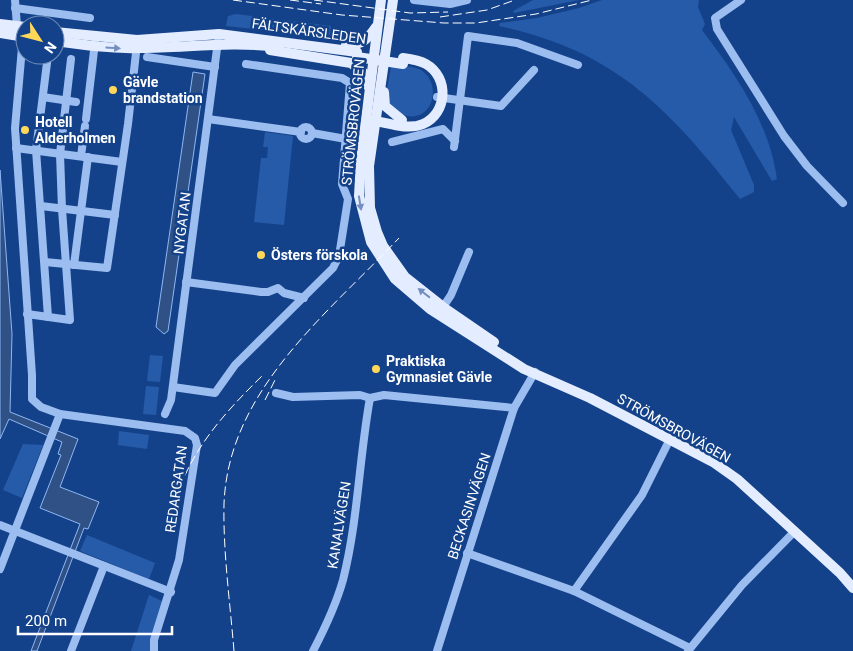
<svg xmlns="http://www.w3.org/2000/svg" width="853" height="651" viewBox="0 0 853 651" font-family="Roboto,sans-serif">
<rect width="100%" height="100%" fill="#14428a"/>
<!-- green -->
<g fill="#265ba9">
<path d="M533 0H579L514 13 513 11Z"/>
<path d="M602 0H699L698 7 705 24 702 30C736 75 769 122 777 179L772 181 734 117 731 130 754 185V192L740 199C669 109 616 51 499 26L500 23 537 18 579 8Z"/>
<path d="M236 14 331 26 330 37 226 26 228 16Z"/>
<path d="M394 65C402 66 414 66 421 70 447 87 428 137 389 107L387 89 391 67Z"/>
<path d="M265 132 293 136 284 225 254 222 261 158H267L268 147H263Z"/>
<path d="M150 355 163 356 160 382 147 381Z"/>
<path d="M146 386 159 387 156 415 143 414Z"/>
<path d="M119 431 149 435 147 449 118 445Z"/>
<path d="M23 444 43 445 22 498 3 490Z"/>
<path d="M87 535 155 563 149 579 80 551Z"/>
<path d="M149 595 164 602 150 651H131Z"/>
</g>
<!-- water -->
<g fill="#2f5186" stroke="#8eb7f3">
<path d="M193 72 205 74 168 331 164 334 156 327Z"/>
<path d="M0 170 12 334 10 412 78 439 60 487 99 502 88 529 84 528 37 651H31L80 524 40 508 61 455 58 454 62 442 9 419 0 439Z"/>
</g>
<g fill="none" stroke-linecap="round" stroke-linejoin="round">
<!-- minor -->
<g stroke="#9cbdef" stroke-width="8">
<path d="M15 0 17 26 23 36 15 128 32 375V399L41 407 60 414 185 431 195 438 197 445 179 560 154 640V651"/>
<path d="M414 0 450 4 467 0"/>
<path d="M741 0 715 18 717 29 784 136 807 166 843 203"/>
<path d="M15 8 90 18"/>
<path d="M147 57 215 67"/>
<path d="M43 97 76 102"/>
<path d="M437 97 501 106 534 70"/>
<path d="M86 119 95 42"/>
<path d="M208 119 301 132"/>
<circle cx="306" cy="133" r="6"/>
<path d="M312 133 346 139"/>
<path d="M392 142 443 129 455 141"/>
<path d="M454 147 468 36 517 43 578 65"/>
<path d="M16 148 122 162"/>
<path d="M81 156 85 126"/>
<path d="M41 206 115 215"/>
<path d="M45 262 107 268 128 124 137 44"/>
<path d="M74 265 88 157"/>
<path d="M186 282 261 292H268L278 288 284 293 304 298"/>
<path d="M441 310 451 295 469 252"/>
<path d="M27 314 70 320 62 209 60 154 71 59"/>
<path d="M48 317 36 150 48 55"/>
<path d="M173 387 215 393 235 365 333 268 339 256 348 199 342 184 350 83 342 78 246 64"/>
<path d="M276 393 293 397 360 395 370 398 384 395 514 408"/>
<path d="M165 414 171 400 218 41"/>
<path d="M0 525 171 592"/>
<path d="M467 553 574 591 690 648"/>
<path d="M0 569 60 414"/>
<path d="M574 591 642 495 670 439"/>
<path d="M71 651 104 566"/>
<path d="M313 651C325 628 336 605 343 580 358 521 359 459 370 398"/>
<path d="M437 651 514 408 535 372"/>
<path d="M688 651 742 585 794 532"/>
</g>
<!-- major -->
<g stroke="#e4edff" stroke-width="10">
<path d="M381 0 361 160 359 196 371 242 395 279 430 309 524 369 590 398 713 462 737 479 840 573 853 588"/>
<path d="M393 0 369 166 370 208 377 232 383 246 405 277 443 307 494 342"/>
<path d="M0 24 25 27"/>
<path d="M55 32 137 40 219 34 357 52"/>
<path d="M0 33 25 37"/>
<path d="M55 41C83 45 111 49 140 48 186 48 231 41 278 47"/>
<path d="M346 45C362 45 367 40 376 27"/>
<path d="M270 50 351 63 365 74 368 86"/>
<path d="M384 92 385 106 402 120"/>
<path d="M369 120C386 122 407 131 423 124 448 113 449 77 426 64 419 60 411 59 403 58"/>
</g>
<!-- rail -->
<g stroke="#fff" stroke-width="1" stroke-dasharray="9 4" stroke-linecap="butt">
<path d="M233 0 342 15 444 23H476L536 14 592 0"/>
<path d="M290 0 321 4"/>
<path d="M314 0 410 13 448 12"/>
<path d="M440 17 487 10 515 0"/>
<path d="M265 400 275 380"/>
<path d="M170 525C180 462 218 419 262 376"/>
<path d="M234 651C230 602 223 552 224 504 228 391 327 314 399 238"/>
</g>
<!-- major-bridge -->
<path stroke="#e4edff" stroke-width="10" d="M357 57 403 64"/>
</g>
<!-- one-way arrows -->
<defs><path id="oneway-solid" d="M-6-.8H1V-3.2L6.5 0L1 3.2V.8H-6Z" transform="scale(1.25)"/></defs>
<g fill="#728fbf">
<use href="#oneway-solid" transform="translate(113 48) rotate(4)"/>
<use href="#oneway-solid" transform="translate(360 203) rotate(81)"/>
<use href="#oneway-solid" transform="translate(424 293) rotate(-142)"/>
</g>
<!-- markers -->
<g fill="#ffd85a" stroke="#14428a" stroke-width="2">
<circle cx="113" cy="90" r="5"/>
<circle cx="25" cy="130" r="5"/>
<circle cx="261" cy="255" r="5"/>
<circle cx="376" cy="369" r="5"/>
</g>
<g text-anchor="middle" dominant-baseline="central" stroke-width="5" stroke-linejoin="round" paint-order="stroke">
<!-- street labels -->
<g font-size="14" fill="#fff" stroke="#14428a">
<text transform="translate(309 31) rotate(8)">FÄLTSKÄRSLEDEN</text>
<text transform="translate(353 122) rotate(-84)">STRÖMSBROVÄGEN</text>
<text transform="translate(182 223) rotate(-83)">NYGATAN</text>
<text transform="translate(674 428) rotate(29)">STRÖMSBROVÄGEN</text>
<text transform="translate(176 489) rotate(-82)">REDARGATAN</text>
<text transform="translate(469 506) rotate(-72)">BECKASINVÄGEN</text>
<text transform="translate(339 525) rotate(-81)">KANALVÄGEN</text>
</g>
<!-- poi labels -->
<g font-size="14" font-weight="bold" fill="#fff" stroke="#14428a" text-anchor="start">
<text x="123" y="82">Gävle<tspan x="123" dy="16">brandstation</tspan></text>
<text x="35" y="122">Hotell<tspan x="35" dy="16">Alderholmen</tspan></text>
<text x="271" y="255">Östers förskola</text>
<text x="386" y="361">Praktiska<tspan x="386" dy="16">Gymnasiet Gävle</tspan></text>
</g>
</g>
<!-- north arrow -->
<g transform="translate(40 40) rotate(126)"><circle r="24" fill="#14428a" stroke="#728eb9"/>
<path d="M0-4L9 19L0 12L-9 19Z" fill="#ffd85a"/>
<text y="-8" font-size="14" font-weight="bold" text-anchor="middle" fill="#ffffff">N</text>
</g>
<!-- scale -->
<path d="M18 626v8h154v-8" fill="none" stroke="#ffffff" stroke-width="2.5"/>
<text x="25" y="626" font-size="15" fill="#ffffff" stroke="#14428a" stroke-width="4" paint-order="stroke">200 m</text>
</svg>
